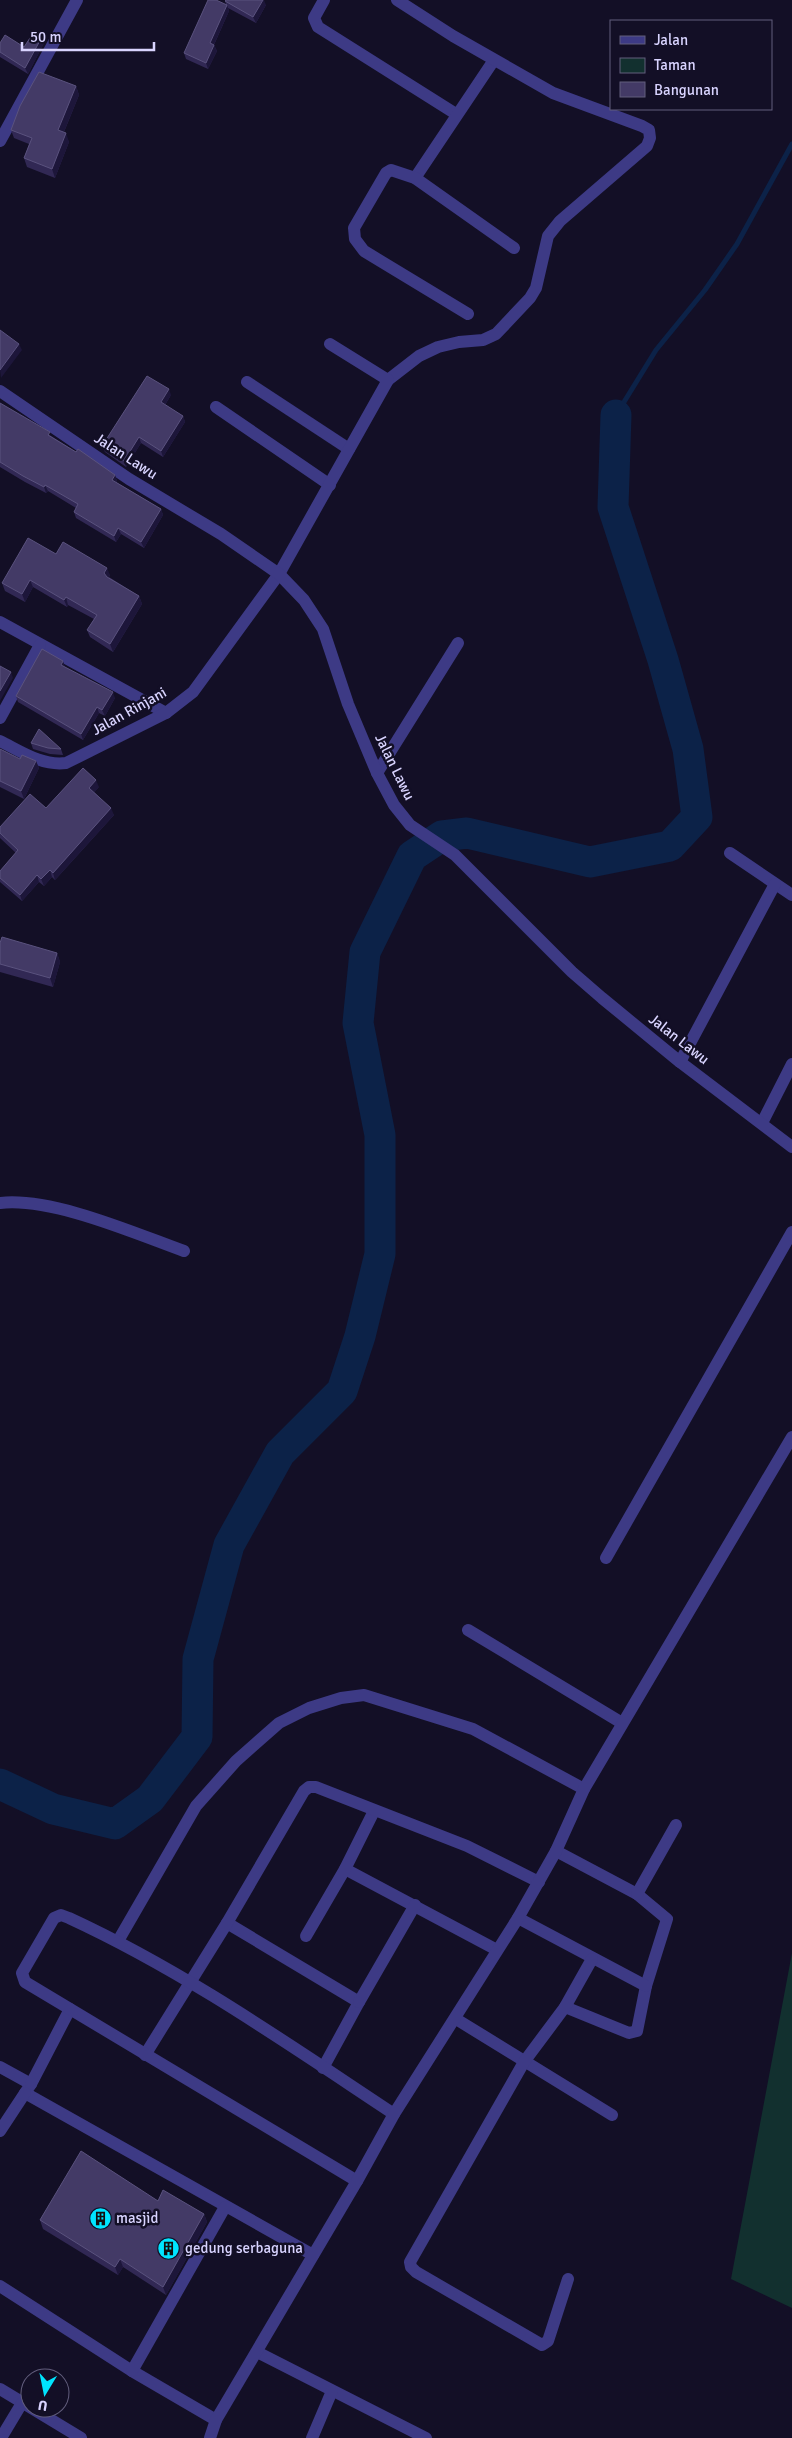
<svg xmlns="http://www.w3.org/2000/svg" width="792" height="2438" viewBox="0 0 792 2438" font-family="Signika,sans-serif">
<rect width="100%" height="100%" fill="#130f26"/>
<!-- green -->
<path fill="#12302f" d="M792 1953V2308L731 2279Z"/>
<g fill="none" stroke-linecap="round" stroke-linejoin="round">
<!-- stream -->
<path stroke="#0c2248" stroke-width="5" d="M616 415 656 350 705 290 737 244 792 144"/>
<!-- river -->
<path stroke="#0c2248" stroke-width="31" d="M0 1784 53 1809 115 1824 150 1799 197 1737 198 1659 229 1545 280 1453 342 1391 360 1336 380 1254V1135L358 1023 365 952 412 856 442 836 467 833 590 862 670 846 697 817 688 749 663 660 613 507 616 415"/>
<!-- minor -->
<g stroke="#3d3a85" stroke-width="12">
<path d="M324 0 314 18 318 27 456 114"/>
<path d="M0 141 77 0"/>
<path d="M415 178 494 60"/>
<path d="M468 314 364 251 355 239 354 228 386 173 391 170 415 178 514 248"/>
<path d="M388 380 419 356 438 347 459 342 483 340 496 334 530 298 536 288 548 236 560 221 647 146 650 138 649 130 642 126 553 93 453 36 397 0"/>
<path d="M247 382 349 449"/>
<path d="M216 407 330 485"/>
<path d="M0 622 166 713"/>
<path d="M0 718 40 645"/>
<path d="M0 741C22 752 42 766 66 763L166 713 193 692 279 574 388 380 330 344"/>
<path d="M377 773 458 643"/>
<path d="M730 853 792 895"/>
<path d="M680 1062 775 884"/>
<path d="M762 1123 792 1064"/>
<path d="M0 1203C52 1197 134 1233 184 1251"/>
<path d="M606 1558 792 1232"/>
<path d="M468 1630 622 1723"/>
<path d="M556 1851 637 1894 667 1919 646 1986 637 2031 629 2033 565 2007"/>
<path d="M345 1869 497 1950"/>
<path d="M637 1894 676 1825"/>
<path d="M518 1918 646 1986"/>
<path d="M227 1923 359 2002 323 2068"/>
<path d="M306 1936 345 1869 374 1811"/>
<path d="M118 1941 196 1806 236 1761 279 1723 309 1708 341 1698 364 1695 473 1729 584 1789"/>
<path d="M359 2002 415 1905"/>
<path d="M456 2019 612 2115"/>
<path d="M145 2055 227 1923 304 1791 309 1787H316L467 1846 539 1882"/>
<path d="M0 2067 31 2084 25 2093 313 2255"/>
<path d="M31 2084 70 2009"/>
<path d="M0 2131 25 2093"/>
<path d="M357 2181 25 1982 22 1973 54 1918 61 1915 69 1918C184 1971 288 2044 394 2114"/>
<path d="M568 2279 548 2341 542 2345 416 2272 411 2267 410 2262 524 2062 565 2007 592 1959"/>
<path d="M0 2286 132 2371 216 2420"/>
<path d="M257 2352 426 2438"/>
<path d="M132 2371 225 2207"/>
<path d="M0 2389 81 2438"/>
<path d="M1 2438 22 2403"/>
<path d="M210 2438 216 2420 357 2181 394 2114 518 1918 556 1851 584 1789 792 1437"/>
<path d="M312 2438 332 2391"/>
</g>
<!-- tertiary -->
<path stroke="#3d3a85" stroke-width="12" d="M0 391 129 479 221 534 279 574 304 600 323 629 348 704 377 773 394 805 410 825 455 855 572 972 602 998 680 1062 792 1147"/>
</g>
<!-- wall -->
<g fill="#312854">
<path d="M225 1 266 5 256 23 228 8 229 11 214 45 217 51 208 69 186 59 184 53 226 4Z"/>
<path d="M42 37 44 43 28 74 0 57V43L24 47Z"/>
<path d="M76 86 79 95 64 132 69 142 55 178 27 167 24 158 29 144 14 138 11 130Z"/>
<path d="M171 395 165 405 183 416 185 422 163 457 141 443 126 467 105 452 102 446Z"/>
<path d="M0 403 76 452 115 475 117 481 116 482 161 509 163 515 144 548 121 534 116 542 76 518 74 512 76 508 48 491 46 493 25 482 0 467Z"/>
<path d="M56 554 110 575 109 577 139 596 142 604 113 652 90 637 87 630 94 619 68 605 67 607 33 587 25 602 5 591 2 583Z"/>
<path d="M65 667 115 698 105 716 99 713 83 740 18 702 16 696Z"/>
<path d="M31 743 61 749 63 755 50 754 33 749Z"/>
<path d="M0 749 20 759 36 761 39 768 24 799 0 787Z"/>
<path d="M99 787 94 792 114 815 55 880 52 877 44 886 39 882 22 901 0 882V871L16 853 0 838V827Z"/>
<path d="M0 943 57 953 60 962 53 987 0 972Z"/>
<path d="M158 2201 204 2214 207 2222 166 2295 123 2267 118 2275 43 2229 40 2220Z"/>
</g>
<!-- shaded-wall -->
<g fill="#1d163a">
<path d="M263 0H264L266 5 256 23 253 17Z"/>
<path d="M227 5 229 11 212 49 210 43Z"/>
<path d="M42 37 44 43 28 74 25 68Z"/>
<path d="M214 45 217 51 208 69 206 63Z"/>
<path d="M76 86 79 95 61 139 58 130Z"/>
<path d="M66 133 69 142 55 178 52 169Z"/>
<path d="M19 344 22 350 1 378 0 370Z"/>
<path d="M169 389 171 395 163 408 161 402Z"/>
<path d="M183 416 185 422 163 457 161 451Z"/>
<path d="M139 437 141 443 126 467 124 461Z"/>
<path d="M115 475 117 481 114 486 112 480Z"/>
<path d="M45 485 48 491 46 493 44 487Z"/>
<path d="M161 509 163 515 144 548 141 542Z"/>
<path d="M118 528 121 534 116 542 114 536Z"/>
<path d="M107 568 110 575 107 581 104 573Z"/>
<path d="M30 580 33 587 25 602 22 594Z"/>
<path d="M139 596 142 604 113 652 110 644Z"/>
<path d="M66 597 68 605 67 607 64 600Z"/>
<path d="M63 661 65 667 63 671 61 665Z"/>
<path d="M11 672 13 678 0 701V691Z"/>
<path d="M113 692 115 698 105 716 102 710Z"/>
<path d="M97 707 99 713 83 740 81 734Z"/>
<path d="M36 761 39 768 24 799 21 791Z"/>
<path d="M96 780 99 787 92 795 89 788Z"/>
<path d="M111 808 114 815 55 880 53 873Z"/>
<path d="M50 870 52 877 44 886 41 879Z"/>
<path d="M37 875 39 882 22 901 20 895Z"/>
<path d="M57 953 60 962 53 987 50 978Z"/>
<path d="M204 2214 207 2222 166 2295 163 2287Z"/>
<path d="M120 2259 123 2267 118 2275 115 2267Z"/>
</g>
<!-- building -->
<g fill="#433a66" stroke="#5a527e">
<path d="M208 0H216L227 5 210 43 214 45 206 63 184 53Z"/>
<path d="M226 0H263L253 17 225 1Z"/>
<path d="M34 32 42 37 25 68 0 52V43L5 35 24 47Z"/>
<path d="M39 72 76 86 58 130 66 133 52 169 24 158 32 138 11 130 20 106Z"/>
<path d="M0 330 19 344 0 370Z"/>
<path d="M147 376 169 389 161 402 183 416 161 451 139 437 124 461 102 446Z"/>
<path d="M0 403 50 432 48 435 76 452 78 449 115 475 112 480 161 509 141 542 118 528 114 536 74 512 78 504 45 485 44 487 23 476 0 462Z"/>
<path d="M28 538 56 554 63 542 107 568 104 573 107 577 139 596 110 644 87 630 97 615 66 597 64 600 30 580 22 594 2 583Z"/>
<path d="M42 649 63 661 61 665 113 692 102 710 97 707 81 734 16 696Z"/>
<path d="M0 666 11 672 0 691Z"/>
<path d="M39 729 61 749 48 748 31 743Z"/>
<path d="M0 749 20 759 22 755 36 761 21 791 0 781Z"/>
<path d="M83 768 96 780 89 788 111 808 53 873 50 870 41 879 37 875 20 895 0 878V871L18 850 0 833V827L30 794 46 808Z"/>
<path d="M2 937 57 953 50 978 0 964V943Z"/>
<path d="M81 2151 158 2201 163 2190 204 2214 163 2287 120 2259 115 2267 40 2220Z"/>
</g>
<!-- icons -->
<defs>
<symbol id="building-disc" viewBox="-11 -11 22 22"><circle r="9.5" fill="#00e5ff" stroke="#130f26"/><path d="M-4-6H4V6H1V3H-1V6H-4ZM-2.5-4.3h1.7v1.8h-1.7ZM.8-4.3h1.7v1.8H.8ZM-2.5-1h1.7V.8h-1.7ZM.8-1h1.7V.8H.8Z" fill="#111"/></symbol>
</defs>
<g fill-rule="evenodd">
<use href="#building-disc" x="88" y="2206" width="25" height="25"/>
<use href="#building-disc" x="156" y="2236" width="25" height="25"/>
</g>
<g text-anchor="middle" dominant-baseline="central" stroke-width="5" stroke-linejoin="round" paint-order="stroke">
<!-- street labels -->
<g font-size="15" fill="#d9d4ff" stroke="#130f26">
<text transform="translate(126 456) rotate(33)">Jalan Lawu</text>
<text transform="translate(129 711) rotate(-29)">Jalan Rinjani</text>
<text transform="translate(395 767) rotate(64)">Jalan Lawu</text>
<text transform="translate(679 1039) rotate(38)">Jalan Lawu</text>
</g>
<!-- poi labels -->
<g font-size="15" fill="#d9d4ff" stroke="#130f26" text-anchor="start">
<text x="116" y="2218">masjid</text>
<text x="185" y="2248">gedung serbaguna</text>
</g>
</g>
<!-- legend -->
<rect x="610" y="20" width="162" height="90" fill="#130f26" stroke="#625e7d"/>
<rect x="620" y="36" width="25" height="8" fill="#3d3a85" stroke="#625e7d"/>
<text x="654" y="45" font-size="15" fill="#d9d4ff">Jalan</text>
<rect x="620" y="58" width="25" height="15" fill="#12302f" stroke="#625e7d"/>
<text x="654" y="70" font-size="15" fill="#d9d4ff">Taman</text>
<rect x="620" y="82" width="25" height="15" fill="#433a66" stroke="#625e7d"/>
<text x="654" y="95" font-size="15" fill="#d9d4ff">Bangunan</text>
<!-- north arrow -->
<g transform="translate(45 2393) rotate(190)"><circle r="24" fill="#130f26" stroke="#625e7d"/>
<path d="M0-4L9 19L0 12L-9 19Z" fill="#00e5ff"/>
<text y="-8" font-size="14" font-weight="bold" text-anchor="middle" fill="#d9d4ff">U</text>
</g>
<!-- scale -->
<path d="M22 42v8h132v-8" fill="none" stroke="#d9d4ff" stroke-width="2.5"/>
<text x="30" y="42" font-size="15" fill="#d9d4ff" stroke="#130f26" stroke-width="4" paint-order="stroke">50 m</text>
</svg>
